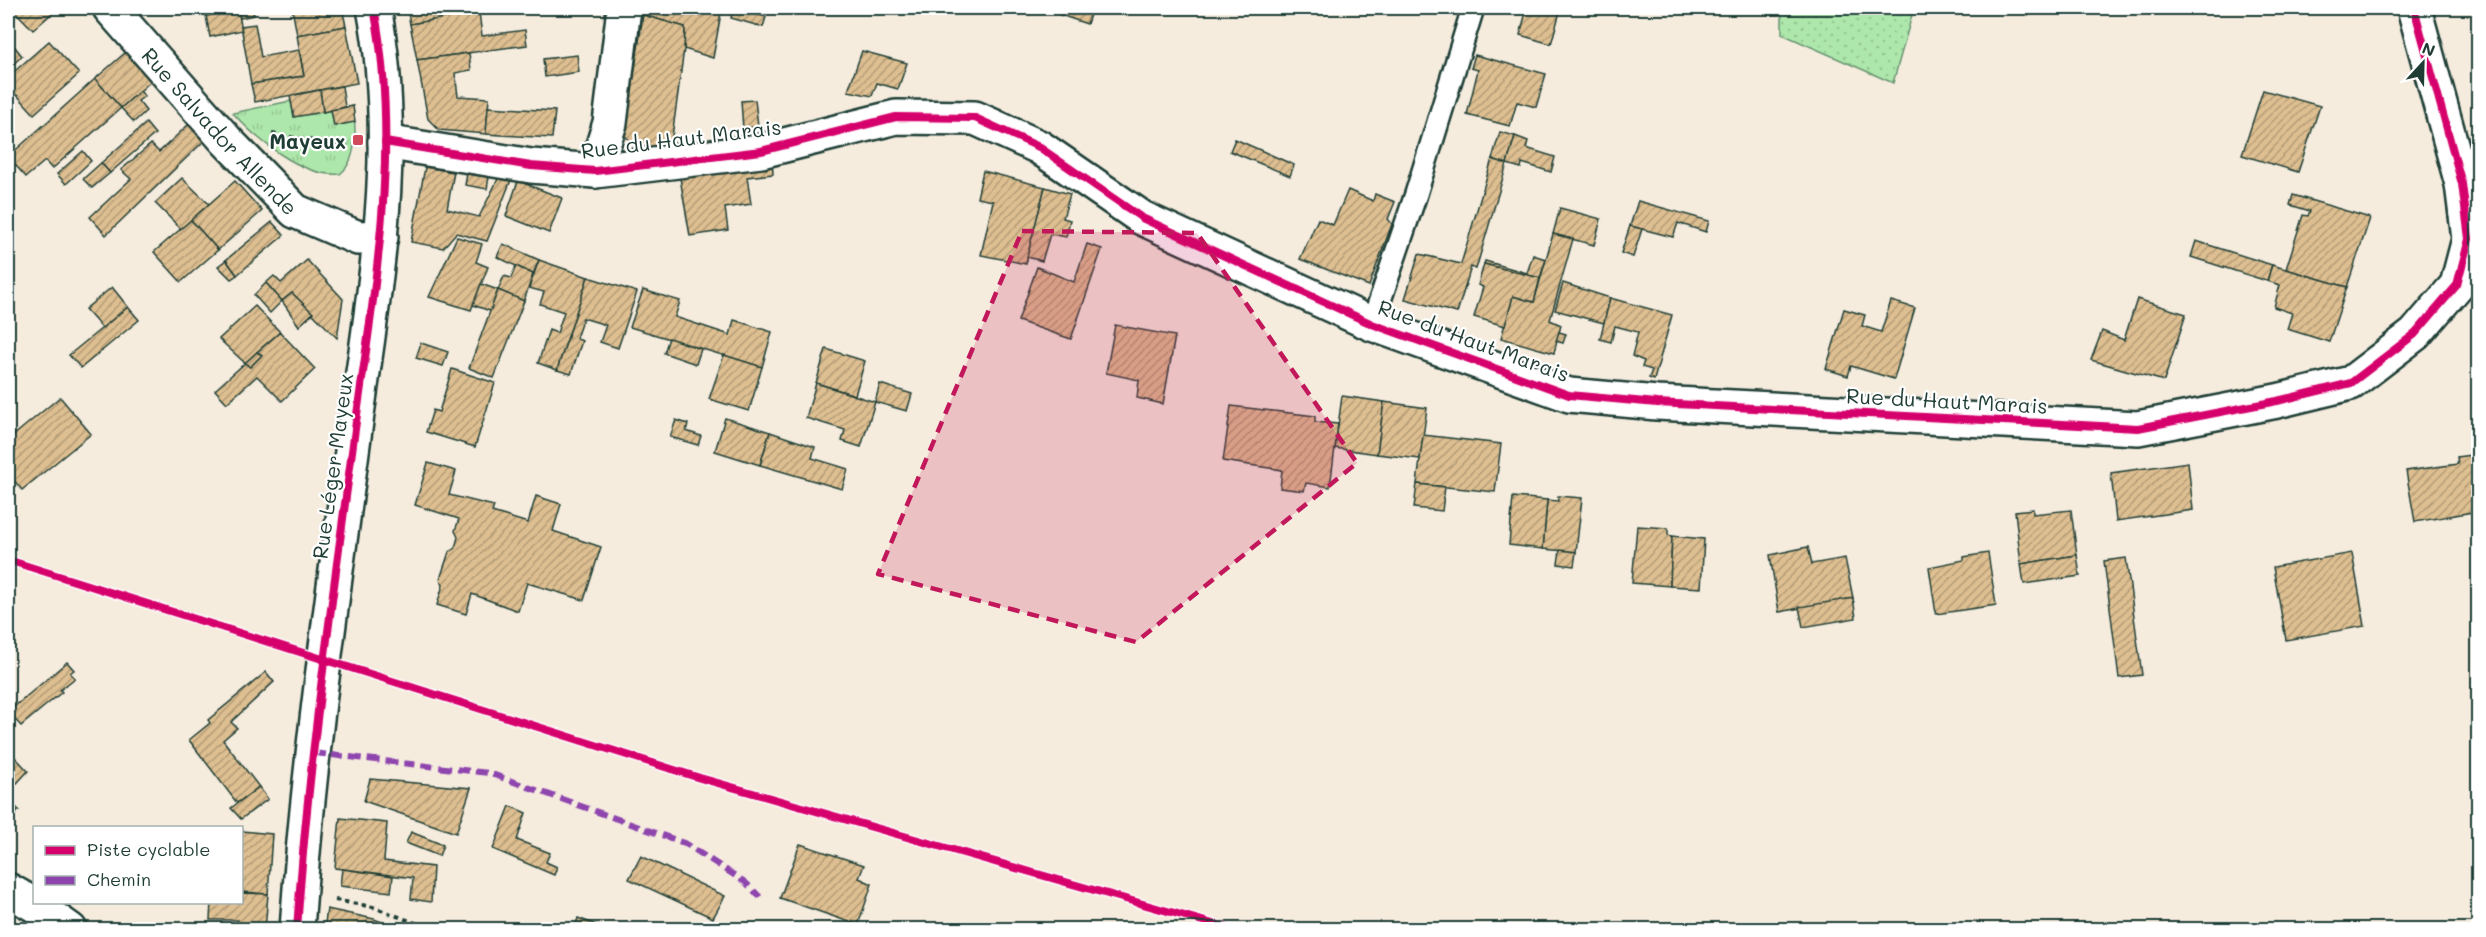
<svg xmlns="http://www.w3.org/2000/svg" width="2486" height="937" viewBox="0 0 2486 937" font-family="Mali,sans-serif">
<defs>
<pattern id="grass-dots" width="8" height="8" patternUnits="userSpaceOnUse" patternTransform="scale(1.5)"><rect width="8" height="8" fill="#aee7ab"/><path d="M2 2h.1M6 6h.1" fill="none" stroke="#95c794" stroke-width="1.8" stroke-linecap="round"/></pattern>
<pattern id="park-tufts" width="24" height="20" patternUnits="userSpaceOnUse" patternTransform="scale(1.5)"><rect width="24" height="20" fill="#aee7ab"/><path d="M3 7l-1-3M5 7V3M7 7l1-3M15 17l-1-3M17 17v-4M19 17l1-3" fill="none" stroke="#95c794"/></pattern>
<pattern id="building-hatch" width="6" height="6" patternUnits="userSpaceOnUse" patternTransform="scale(1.5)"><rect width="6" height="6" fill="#debf91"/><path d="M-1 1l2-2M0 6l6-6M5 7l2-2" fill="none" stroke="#b39c77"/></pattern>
</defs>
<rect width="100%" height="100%" fill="#f5ecde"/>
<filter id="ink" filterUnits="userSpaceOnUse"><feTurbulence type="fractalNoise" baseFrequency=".0167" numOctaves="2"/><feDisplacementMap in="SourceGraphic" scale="12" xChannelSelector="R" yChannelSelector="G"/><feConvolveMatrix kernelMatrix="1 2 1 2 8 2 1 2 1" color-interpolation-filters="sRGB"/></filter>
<g filter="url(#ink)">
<!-- grass -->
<path fill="url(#grass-dots)" stroke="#669270" stroke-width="1.5" d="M1782 8H1914L1893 83 1782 34Z"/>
<!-- park -->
<path fill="url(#park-tufts)" stroke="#669270" stroke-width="1.5" d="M291 101 294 117 353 106C356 127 358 160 340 174 303 178 256 139 233 113Z"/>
<!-- building -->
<g fill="url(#building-hatch)" stroke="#1f3d34" stroke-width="1.5">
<path d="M12 8H58L33 30Z"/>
<path d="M238 8H252L254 15 240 18Z"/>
<path d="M292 8H342L346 26 297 35Z"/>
<path d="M407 8H479V12L410 24Z"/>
<path d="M644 8H701L721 13 713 58 684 49 685 27 643 15Z"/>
<path d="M733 8 766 17 763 27 731 18Z"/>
<path d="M1040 8H1092L1087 24Z"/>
<path d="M1527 8H1561L1551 44 1520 35Z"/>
<path d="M238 10 242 30 210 37 206 16Z"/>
<path d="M479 12 482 36 525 30 527 45 417 60 410 24Z"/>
<path d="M643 15 685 27 684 49 671 144 640 150 625 136Z"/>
<path d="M255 24 261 57 299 50 304 76 251 84 241 26Z"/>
<path d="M346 26 357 83 255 102 251 84 304 76 297 35Z"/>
<path d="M8 38 22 56 8 69Z"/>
<path d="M49 41 79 74 34 114 17 95 8 104V77Z"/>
<path d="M862 51 907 63 898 89 877 83 872 96 848 91Z"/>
<path d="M126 52 151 81 121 108 95 79Z"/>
<path d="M469 53 471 70 455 73 458 96 489 98 486 134 439 130 428 119 417 60Z"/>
<path d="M577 55 579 72 545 77 543 59Z"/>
<path d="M1475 55 1546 74 1536 107 1517 102 1510 126 1467 115 1478 70 1471 68Z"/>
<path d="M95 79 121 108 52 169 45 161 26 177 8 157Z"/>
<path d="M342 86 345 107 323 112 320 90Z"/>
<path d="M320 90 323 112 294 117 290 96Z"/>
<path d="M2263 90 2320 106 2298 172 2242 155Z"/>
<path d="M140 91 145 96 138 101 146 111 134 122 121 108Z"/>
<path d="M755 100 758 126 743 129 741 101Z"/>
<path d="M353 106 355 122 334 126 331 110Z"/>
<path d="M488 107 555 111 552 138 486 134Z"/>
<path d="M146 123 155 134 110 173 101 163Z"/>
<path d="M189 124 204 141 106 235 90 217 131 179 121 170 151 144 159 152Z"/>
<path d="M1500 132 1515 136 1507 164 1492 159Z"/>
<path d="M1515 136 1528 141 1526 148 1555 157 1551 172 1522 163 1521 168 1507 164Z"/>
<path d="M1235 139 1294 165 1290 176 1230 151Z"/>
<path d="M83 151 91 161 66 184 57 174Z"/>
<path d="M772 158 773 174 747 177 751 204 725 208 728 230 690 236 680 178Z"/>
<path d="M1492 159 1507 164 1476 269 1471 267 1457 313 1405 299 1419 254 1461 264Z"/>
<path d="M101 163 110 173 92 188 83 179Z"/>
<path d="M425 167 454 172 447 209 479 217 498 179 511 180 487 241 456 233 443 248 411 242Z"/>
<path d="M983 171 1045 187 1026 264 981 255 993 201 977 198Z"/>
<path d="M467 174 489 177 487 189 465 185Z"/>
<path d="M182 178 209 204 181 229 155 203Z"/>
<path d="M235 181 262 211 218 250 191 220Z"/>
<path d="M518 181 562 198 549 233 506 216Z"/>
<path d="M1045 187 1070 194 1063 218 1070 220 1066 237 1050 234 1042 261 1027 257Z"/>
<path d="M1348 190 1373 201 1375 194 1395 202 1388 219 1392 224 1369 286 1300 259 1318 219 1333 225Z"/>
<path d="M2293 195 2370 218 2347 287 2286 269 2303 215 2308 216 2310 211 2290 205Z"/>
<path d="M1638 201 1709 221 1706 232 1678 223 1673 237 1630 226Z"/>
<path d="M1560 208 1601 219 1594 245 1553 234Z"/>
<path d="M191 220 218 250 181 282 154 252Z"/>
<path d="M272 222 284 235 237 275 226 260Z"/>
<path d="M1630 226 1642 229 1633 257 1621 253Z"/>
<path d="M1553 234 1573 239 1550 320 1561 325 1554 353 1501 338 1513 296 1534 302Z"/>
<path d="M457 237 482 244 476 262 488 267 471 310 429 297Z"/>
<path d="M2196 241 2272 265 2267 281 2191 257Z"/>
<path d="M503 244 539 260 533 274 497 257Z"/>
<path d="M1087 244 1102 249 1071 339 1018 321 1037 267 1074 282Z"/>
<path d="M1533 255 1546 259 1540 278 1484 264 1485 261 1527 273Z"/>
<path d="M226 260 237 275 231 279 218 266Z"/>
<path d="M307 260 343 299 337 338 292 293 282 301 266 283 274 276 281 283Z"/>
<path d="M539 260 588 277 557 370 538 363 549 330 557 333 564 312 540 304 544 292 529 288Z"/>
<path d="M1484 264 1540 278 1534 302 1513 296 1505 326 1474 317 1483 287 1478 285Z"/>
<path d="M2272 265 2347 287 2329 342 2287 329 2292 313 2274 307 2280 285 2267 281Z"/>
<path d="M516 266 533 274 524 301 498 290 504 276 511 278Z"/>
<path d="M588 277 637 292 618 348 600 342 606 325 583 318 576 338 582 341 571 374 557 370Z"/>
<path d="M266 283 282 301 270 313 254 295Z"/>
<path d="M1563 283 1610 298 1604 323 1555 310Z"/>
<path d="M481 284 498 290 490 311 473 305Z"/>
<path d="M112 287 128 307 102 328 85 309Z"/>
<path d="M498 290 524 301 494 378 469 368Z"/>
<path d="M643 290 680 301 675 317 730 335 734 320 772 332 762 367 630 327Z"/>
<path d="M292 293 313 313 299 326 282 301Z"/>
<path d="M1610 298 1672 315 1654 380 1649 378 1652 370 1642 367 1644 361 1632 356 1638 332 1615 326 1611 342 1600 339Z"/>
<path d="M2137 299 2186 314 2164 381 2091 360 2102 331 2124 340Z"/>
<path d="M1891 301 1915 308 1894 379 1851 366 1848 376 1826 369 1844 309 1865 315 1862 326 1881 332Z"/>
<path d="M255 306 280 332 245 363 219 339Z"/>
<path d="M128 307 139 320 81 368 69 355Z"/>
<path d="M1115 325 1175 336 1163 404 1137 398 1139 380 1106 373Z"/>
<path d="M280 332 315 369 282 401 257 376 227 403 215 390 245 363 250 367 262 355 257 352Z"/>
<path d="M1559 332 1566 334 1563 343 1556 341Z"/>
<path d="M669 338 701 349 696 364 664 353Z"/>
<path d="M421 343 448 352 443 366 416 358Z"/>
<path d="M826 349 865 361 855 395 816 383Z"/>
<path d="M257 352 262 355 250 367 245 363Z"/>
<path d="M724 355 762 367 749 411 709 399Z"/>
<path d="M452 369 495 383 475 447 426 432 433 410 439 412Z"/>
<path d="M816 383 875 402 861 447 842 441 845 430 806 418Z"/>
<path d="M880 384 912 394 907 411 875 402Z"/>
<path d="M1342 396 1384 402 1377 454 1335 448Z"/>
<path d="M60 397 91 434 22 490 8 473V440Z"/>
<path d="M1384 402 1427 408 1420 459 1377 454Z"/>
<path d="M1231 406 1315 416V422L1338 424 1330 487 1306 483 1304 491 1280 488 1282 470 1223 461Z"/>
<path d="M725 418 770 432 760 465 715 451Z"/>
<path d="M676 420 688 424 686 431 701 436 698 445 670 437Z"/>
<path d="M770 432 815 447 812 458 848 469 842 489 760 465Z"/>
<path d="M1423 435 1501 444 1495 492 1417 484Z"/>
<path d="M2478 454V511L2415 522 2406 471 2458 464 2457 457Z"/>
<path d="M2188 462 2193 510 2116 521 2111 473Z"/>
<path d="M428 463 456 471 449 495 494 506 492 512 528 523 536 496 561 504 553 531 601 547 584 600 527 583 518 611 472 594 466 614 437 605 443 585 440 579 449 552 455 548 458 537 455 531 459 519 415 505Z"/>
<path d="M1417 484 1445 487 1442 511 1414 508Z"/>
<path d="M1558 496 1582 498 1576 552 1543 549 1547 500 1558 501Z"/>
<path d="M1513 497 1547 500 1543 549 1509 545Z"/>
<path d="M2033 509V514L2071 510 2077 555 2021 564 2015 511Z"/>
<path d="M1637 526 1668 528V535L1672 536 1670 586 1632 583Z"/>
<path d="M1672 536 1704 539 1701 588 1670 586Z"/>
<path d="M1808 547 1812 564 1845 558 1853 598 1779 612 1770 555Z"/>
<path d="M1560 550 1576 552 1574 566 1558 564Z"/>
<path d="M1988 553 1996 605 1936 614 1929 567 1964 560V557Z"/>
<path d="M2352 553 2365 626 2286 640 2273 567Z"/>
<path d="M2077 555 2080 576 2024 584 2021 564Z"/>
<path d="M2126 558 2142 675 2119 678 2104 561Z"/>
<path d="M1853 598 1856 618 1803 627 1799 607Z"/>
<path d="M67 662 74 670 70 673 75 678 60 690 62 692 21 726 8 712Z"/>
<path d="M266 672 274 682 231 722 237 728 223 740 259 787 237 803 189 740 210 723 208 720Z"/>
<path d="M16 758 28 771 8 793V767Z"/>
<path d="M370 779 471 788 456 833 364 801Z"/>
<path d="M259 787 268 799 241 819 231 808Z"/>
<path d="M8 800 19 810 8 823Z"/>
<path d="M510 806 526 813 517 840 550 853 546 862 557 867 554 875 493 849Z"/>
<path d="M340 818 387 823 384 861 433 867 431 902 411 899 413 878 335 868Z"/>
<path d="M242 831 272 834 268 894 242 892Z"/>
<path d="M411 832 443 845 439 856 406 843Z"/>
<path d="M800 844 864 865 859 878 872 884 858 925 780 898Z"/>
<path d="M641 856 725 896 713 918 629 879Z"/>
<path d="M342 869 393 876 391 892 340 886Z"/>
<path d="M242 893 268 894 265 930H238V920H210L211 902H242Z"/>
<path d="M327 909 374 919 403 930H324Z"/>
<path d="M578 918 609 930H574Z"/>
</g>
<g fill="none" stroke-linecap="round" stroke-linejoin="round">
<defs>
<path id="lane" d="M1372 324 1416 194 1473 8"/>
<g id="street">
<path id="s1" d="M110 8 226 140 295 211 358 238 381 237"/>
<path d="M385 142 531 166 595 171 761 151 896 117 975 118 1039 147 1142 218 1372 324 1569 395 1657 403 2138 428 2277 401 2351 383 2415 334 2457 285 2469 239 2462 184 2414 8"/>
<path d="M595 171 610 123 624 8"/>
<path d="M8 890 38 907 70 930"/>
</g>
<path id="secondary" d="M297 930C308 762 333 596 355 429 374 290 401 148 374 8"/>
</defs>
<!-- lane casing -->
<use href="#lane" stroke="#1f3d34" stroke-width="26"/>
<!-- street casing -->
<use href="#street" stroke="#1f3d34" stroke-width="38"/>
<!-- secondary casing -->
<use href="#secondary" stroke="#1f3d34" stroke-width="38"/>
<!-- path -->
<g stroke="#1f3d34" stroke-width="4" stroke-dasharray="4.5 4.5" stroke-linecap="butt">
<path d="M272 134 350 147"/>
<path d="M335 900 373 907 434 930"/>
</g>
<!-- lane -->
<use href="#lane" stroke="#fff" stroke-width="21"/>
<!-- street -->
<use href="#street" stroke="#fff" stroke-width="33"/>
<!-- secondary -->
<use href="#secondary" stroke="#fff" stroke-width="33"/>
<!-- quiet -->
<path stroke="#8e44ad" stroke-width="6" stroke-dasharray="12 6" stroke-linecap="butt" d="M314 753 489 773 684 843 745 882 760 897"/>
<defs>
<g id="cycleway">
<path d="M385 142 531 166 595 171 761 151 896 117 975 118 1039 147 1142 218 1372 324 1569 395 1657 403 2138 428 2277 401 2351 383 2415 334 2457 285 2469 239 2462 184 2414 8"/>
<path d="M8 560 700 778 1234 930"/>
<path d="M297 930C308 762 333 596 355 429 374 290 401 148 374 8"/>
</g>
</defs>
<!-- cycleway casing -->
<use href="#cycleway" stroke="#fff" stroke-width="11"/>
<!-- cycleway -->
<use href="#cycleway" stroke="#d6006c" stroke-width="8"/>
</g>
</g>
<!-- marked area -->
<path fill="#c2185b" fill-opacity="0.2" stroke="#c2185b" stroke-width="4.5" stroke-dasharray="12 8" stroke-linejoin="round" d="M1022 231 1197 233 1357 463 1136 642 878 574Z"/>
<!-- markers -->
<rect fill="#d1495b" stroke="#fff" stroke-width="2" x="352" y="134" width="12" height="12" rx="3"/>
<g text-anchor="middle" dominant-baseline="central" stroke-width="4.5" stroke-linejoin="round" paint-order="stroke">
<!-- street labels -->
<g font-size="21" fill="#1f3d34" stroke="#fff">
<text stroke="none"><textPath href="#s1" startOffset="165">Rue Salvador Allende</textPath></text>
<text transform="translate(681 138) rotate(-7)">Rue du Haut Marais</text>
<text transform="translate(1474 340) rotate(20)">Rue du Haut Marais</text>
<text transform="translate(1947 400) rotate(3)">Rue du Haut Marais</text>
<text transform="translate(332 466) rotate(-82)">Rue Léger Mayeux</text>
</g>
<!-- poi labels -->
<g font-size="21" font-weight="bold" fill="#1f3d34" stroke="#fff" text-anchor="end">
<text x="346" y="140">Mayeux</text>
</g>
</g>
<!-- margin -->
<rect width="2486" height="937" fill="none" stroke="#fff" stroke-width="30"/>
<rect x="15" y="15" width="2456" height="907" fill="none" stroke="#1f3d34" stroke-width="2" filter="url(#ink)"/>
<!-- legend -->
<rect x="33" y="826" width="210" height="78" fill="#ffffff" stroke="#a5b1ae" stroke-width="1.5"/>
<rect x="45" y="846" width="30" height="9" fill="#d6006c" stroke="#a5b1ae" stroke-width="1.5"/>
<text x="87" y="856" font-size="18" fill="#1f3d34">Piste cyclable</text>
<rect x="45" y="876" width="30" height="9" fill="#8e44ad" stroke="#a5b1ae" stroke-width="1.5"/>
<text x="87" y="886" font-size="18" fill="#1f3d34">Chemin</text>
<!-- north arrow -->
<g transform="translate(2423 63) rotate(22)" stroke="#ffffff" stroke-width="4.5" paint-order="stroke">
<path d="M0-4.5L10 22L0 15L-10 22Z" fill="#1f3d34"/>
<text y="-9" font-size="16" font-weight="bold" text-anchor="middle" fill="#1f3d34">N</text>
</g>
</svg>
